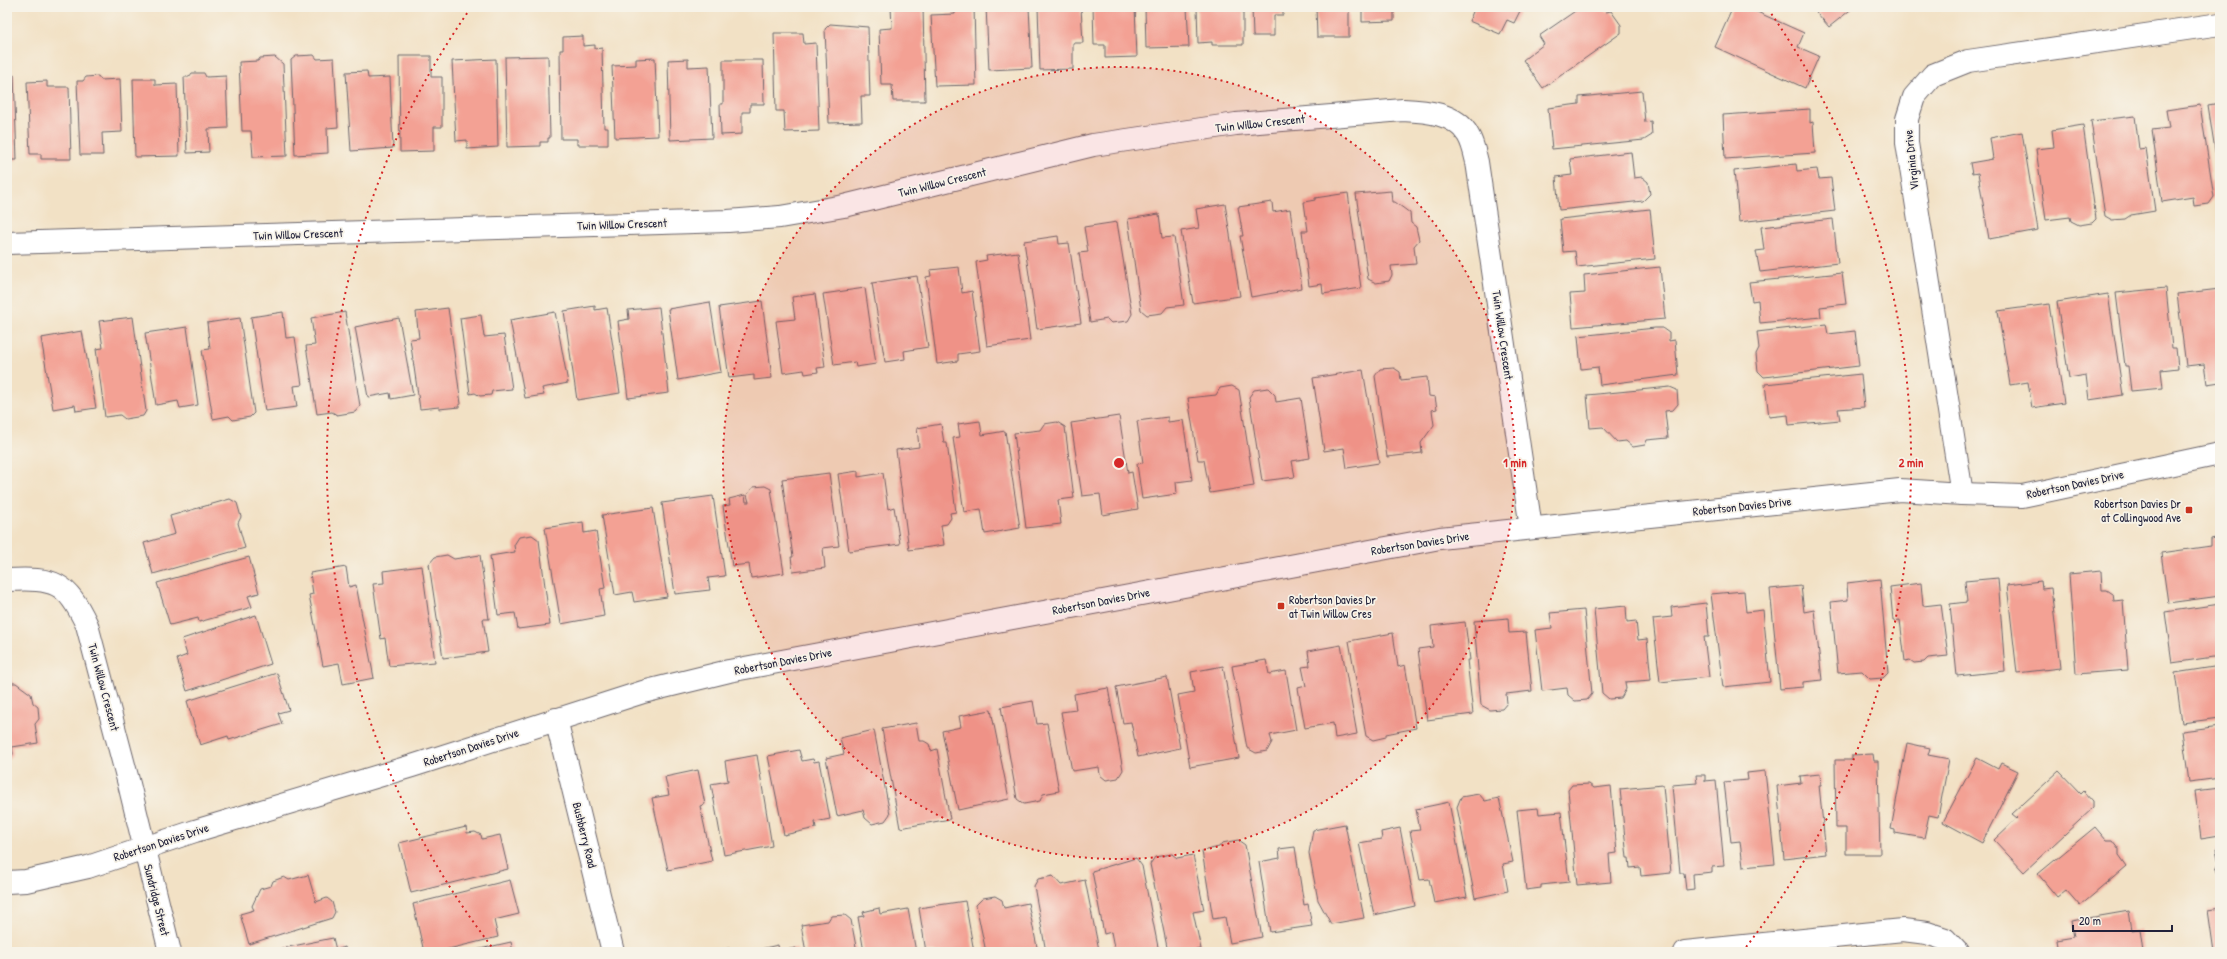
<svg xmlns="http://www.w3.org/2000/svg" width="2227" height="959" viewBox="0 0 2227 959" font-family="'Patrick Hand',sans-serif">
<rect width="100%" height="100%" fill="#f7f3e8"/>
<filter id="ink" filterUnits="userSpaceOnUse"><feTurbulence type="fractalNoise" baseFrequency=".025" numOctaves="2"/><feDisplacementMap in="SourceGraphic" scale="8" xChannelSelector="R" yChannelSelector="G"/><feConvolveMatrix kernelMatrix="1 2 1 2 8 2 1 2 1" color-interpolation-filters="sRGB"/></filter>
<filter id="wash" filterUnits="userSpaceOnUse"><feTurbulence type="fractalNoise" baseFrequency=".012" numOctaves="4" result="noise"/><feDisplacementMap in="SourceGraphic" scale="16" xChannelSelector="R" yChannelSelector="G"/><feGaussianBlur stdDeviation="0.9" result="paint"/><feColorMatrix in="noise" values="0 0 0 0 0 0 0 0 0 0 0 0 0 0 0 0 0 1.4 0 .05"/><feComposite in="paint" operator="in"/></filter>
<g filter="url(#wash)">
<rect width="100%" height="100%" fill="#f2e1c5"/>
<g id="blocks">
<!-- building -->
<g fill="#f3a194">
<path d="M891 7H923L925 101H893L892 85H881L879 29 892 28Z"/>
<path d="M955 7H974L976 85 935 86 931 15 955 14Z"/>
<path d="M986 7H1029L1032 68 989 70Z"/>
<path d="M1038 7H1081L1083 43H1073V69L1040 70Z"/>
<path d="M1093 7H1135L1137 57 1105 58V45H1094Z"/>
<path d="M1145 7H1187L1189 47 1146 48Z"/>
<path d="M1197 7H1243V45H1212V42L1198 43Z"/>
<path d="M1252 7H1283V15H1274V36H1253Z"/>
<path d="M1316 7H1349V37H1317Z"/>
<path d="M1362 7H1394V21L1362 22Z"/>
<path d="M1475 7H1522L1514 23 1507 20 1500 34 1469 21Z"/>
<path d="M1524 7H1533L1532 10Z"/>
<path d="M1581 7H1603L1606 12 1611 11 1621 25V33L1543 88 1523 60 1544 44 1539 36Z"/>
<path d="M1733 7H1746L1804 33 1798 47 1819 56 1805 88 1715 47Z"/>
<path d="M1812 7H1854L1829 27Z"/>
<path d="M830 24 868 27 870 96H861L862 122 829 123 825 29Z"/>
<path d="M774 33H803L804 44 816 43 819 131 785 132 784 111H776Z"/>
<path d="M583 36V46L595 45V49L602 48 604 128H608V145H577V139H561L560 50H563V37Z"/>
<path d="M314 55 317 59 334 58 338 127 327 128 328 153 295 155 291 60 296 56Z"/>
<path d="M399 56H431V77H442V127H434V151L400 152Z"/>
<path d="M548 56 550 138H548V142H540V146L507 147 505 57Z"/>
<path d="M275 57 283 64 287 156 253 157 251 131H242L239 62 258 61 260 58Z"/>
<path d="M655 58 658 136 615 138 612 66 636 65V59Z"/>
<path d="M496 59 498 147 467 149V140L456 141 452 61Z"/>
<path d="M688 59V67L709 66 712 138 670 140 668 60Z"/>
<path d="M723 60H763L764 104H750V112H742V134L721 135 720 104H723Z"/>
<path d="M367 71 368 78 390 77 393 148 351 151 346 72Z"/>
<path d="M192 73H204L206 77 226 76 228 128 208 129 209 152 187 153 184 77H189Z"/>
<path d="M7 75H14L17 160H7Z"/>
<path d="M98 76 101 80 120 79 122 132 102 133 103 155H80L77 81H83L86 77Z"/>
<path d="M133 79H155V85L177 84 179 156 135 157Z"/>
<path d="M47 81V87H69L71 159H41V154H30L27 82Z"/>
<path d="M1642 91 1645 122 1651 121 1652 135 1644 140 1552 149 1548 108 1579 104V97Z"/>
<path d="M2220 103V176H2219L2208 105Z"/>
<path d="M2200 105 2214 197 2209 204 2194 206 2193 197 2162 202 2152 130 2169 128 2166 110Z"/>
<path d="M1810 109V123L1813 122 1815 153 1725 159 1723 115Z"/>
<path d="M2135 116 2139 149 2146 148 2155 211 2131 215 2125 219 2112 220 2105 216 2091 121Z"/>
<path d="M2083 125 2096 219 2092 223 2079 225 2071 221 2070 217 2046 220 2036 149 2054 147 2052 130Z"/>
<path d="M2022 132 2038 230 1989 239 1978 173 1972 174 1970 163 1993 159 1990 138Z"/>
<path d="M1631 152 1634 178 1642 177 1648 182 1650 194 1643 201 1559 210 1556 177 1572 175 1570 159Z"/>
<path d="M1796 164 1797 171 1817 169 1819 179 1831 178 1835 211 1739 222 1734 171Z"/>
<path d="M1391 191 1392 202H1395L1410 213 1411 223 1416 227 1419 240 1414 246 1416 264 1391 266 1392 275 1389 281 1376 283 1368 279 1356 194Z"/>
<path d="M1348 193 1361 288 1323 294 1322 284 1309 286 1302 231H1308L1304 202 1315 200V198Z"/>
<path d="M1272 202 1273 212 1290 209 1302 288 1251 297 1240 236H1243L1238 207Z"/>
<path d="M1225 204 1240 296 1193 303 1181 231 1199 228 1196 209Z"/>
<path d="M1650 209 1655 259 1577 267 1575 251 1563 252 1560 219Z"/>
<path d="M1159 214 1162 238 1174 237 1184 305 1167 307 1162 313 1147 315 1141 310 1128 219Z"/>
<path d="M1833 219 1838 263 1760 272 1756 251 1764 250 1761 227Z"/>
<path d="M1117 222 1132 314 1128 321 1111 323 1107 319 1090 322 1079 253 1088 252 1084 227Z"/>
<path d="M1058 236 1059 244 1069 243 1081 323 1037 329 1024 241Z"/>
<path d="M1018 252 1030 340 987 346 976 262 987 260 986 256Z"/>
<path d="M959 267 962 293 972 291 980 351 958 354V361L937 364 926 277 931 276 930 270Z"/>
<path d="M1660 267 1665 319 1573 327 1570 294 1585 293 1584 275Z"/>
<path d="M1842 273 1846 304 1820 307 1821 317 1760 323 1758 300 1752 301 1749 282Z"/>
<path d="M917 276 928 347 904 351 905 359 885 362 872 283Z"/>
<path d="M865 288 876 364 856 367 855 362 834 365 823 294Z"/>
<path d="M2166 288 2172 348H2176L2178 368 2161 370 2163 388 2131 391 2128 366H2125L2116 293Z"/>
<path d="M2220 289V382L2207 384 2204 364 2186 366 2177 294Z"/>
<path d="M815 294 825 367 817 368 818 372 805 374 804 370 783 373 776 321 795 319 792 297Z"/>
<path d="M2108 294 2123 395 2089 400 2086 375 2069 378 2057 302Z"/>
<path d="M762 301 772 378 754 380V375L729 378 719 307Z"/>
<path d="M710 302 721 372 678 380 668 309Z"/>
<path d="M2049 304 2064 403 2032 408 2028 382 2010 385 1998 311Z"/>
<path d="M595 306V310L607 308 620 393 577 400 564 311Z"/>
<path d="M659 307 669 393 628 398 618 321 629 319 628 310Z"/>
<path d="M448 308 461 404H459V407L439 409V407L420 409 410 339 419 338 416 312Z"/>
<path d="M283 312 286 338 295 337 302 385 294 386 297 407 265 411 251 317Z"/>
<path d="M345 312 360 406 355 412 337 415 332 412 317 414 306 346 315 345 311 318Z"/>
<path d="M555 312 568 383 542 388 544 395 525 398 510 320Z"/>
<path d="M481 315 484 337 504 335 512 389 492 391 491 395 480 396 475 393 470 394 460 318Z"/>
<path d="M133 317 146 411 143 416 125 419 120 415 105 417 96 349 103 348 99 321Z"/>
<path d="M240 318 254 413 250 417 233 420 229 416 213 419 202 350 210 349 207 323Z"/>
<path d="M399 318 413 395 391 399 390 393 368 397 355 327Z"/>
<path d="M1826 324 1828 334 1855 331 1859 366 1764 377 1758 371 1756 354 1759 348 1757 332Z"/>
<path d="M187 327 198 405 180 408 178 401 156 405 145 333Z"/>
<path d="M1655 328H1662L1669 333V341L1675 340 1678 375 1600 385 1598 367 1581 369 1578 336Z"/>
<path d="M82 331 96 408 76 411 75 405 53 409 41 338Z"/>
<path d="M1394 368 1400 372 1401 380 1427 377 1429 396 1435 397 1437 409 1432 410 1434 425 1421 443 1422 453 1387 457 1375 376 1380 369Z"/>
<path d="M1363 370 1379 463 1347 468 1344 448 1324 451 1313 378Z"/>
<path d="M1861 374 1864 407 1838 409 1840 420 1789 425 1788 415 1769 417 1765 384Z"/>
<path d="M1232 386 1239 390 1254 486 1210 493 1204 460H1198L1188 398 1216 395 1220 388Z"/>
<path d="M1670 387 1677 390 1678 404 1673 410 1665 411 1668 438 1647 440 1645 445 1633 447 1626 441 1617 442 1603 427 1590 428 1587 395Z"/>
<path d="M1268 388 1275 395 1276 402 1301 398 1310 458 1292 461 1295 477 1262 481 1249 397 1254 390Z"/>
<path d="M1119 416 1128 473 1132 472 1138 509 1103 515 1100 494 1082 496 1071 423Z"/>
<path d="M1168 417V422L1183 420 1192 480 1176 482 1177 494 1142 499 1137 464 1143 463 1137 421Z"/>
<path d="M980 421 982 435 1005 431 1020 528 985 534 981 509 964 512 953 438 960 437 958 424Z"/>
<path d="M1057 422 1065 427 1074 498 1058 500 1061 524 1026 528 1014 433 1040 430 1044 424Z"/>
<path d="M941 424 944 443H947L956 512 950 513 951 518 947 524 941 525 944 545 909 550 896 450 919 447 917 428Z"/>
<path d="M858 471V477L883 473 888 509 894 507 900 544 849 551 838 474Z"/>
<path d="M829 473 839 546 823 548 825 568 793 572 791 557H793L782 479Z"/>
<path d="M765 486 771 489 784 573 751 578 749 564 732 566 723 506 730 505 729 499 745 495 746 502H749L747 495 753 487Z"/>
<path d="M713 496 725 576 708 578 710 590 675 594 662 503Z"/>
<path d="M230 499 237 503 241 517 238 523 245 548 153 574 144 543 175 534 170 516Z"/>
<path d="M653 508 667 597 634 602 632 592 615 595 602 515Z"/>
<path d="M583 522 584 533 596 531 605 588 600 589 604 616 561 624 545 528Z"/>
<path d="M532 535 539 540 550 625 518 629 515 613 498 615 490 556 515 552 514 545 519 537Z"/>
<path d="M2220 537V596L2168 603 2161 553 2211 546V539Z"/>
<path d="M447 555 454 559 480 555 489 619H483L488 652 443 658 429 564 435 557Z"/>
<path d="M249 557 259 593 248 596 252 607 199 622 198 618 170 625 157 583Z"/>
<path d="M422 566 435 662 389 666 385 638 381 639 373 584 384 583 383 571Z"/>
<path d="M346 567 349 587 356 585 374 678 343 684 339 663 323 666 309 595 313 594 310 573Z"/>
<path d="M2101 571 2102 590H2107L2113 594 2114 601 2123 600 2128 670 2076 674 2069 574Z"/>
<path d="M1998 578 2005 671 1957 676 1950 604 1967 602 1965 581Z"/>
<path d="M1880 579 1888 673 1883 678 1870 679 1862 671 1838 673 1831 602 1848 600 1847 583Z"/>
<path d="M2041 581 2042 589 2051 588 2060 668 2017 673 2007 585Z"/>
<path d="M1921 583 1923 606 1941 604 1948 656 1928 658 1924 662 1914 663 1910 660 1905 661 1900 620 1893 621 1890 587Z"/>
<path d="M1801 586 1804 612 1814 610 1822 680 1803 682V687L1780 689 1770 589Z"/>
<path d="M1744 591 1746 612 1763 610 1770 682 1723 687 1711 594Z"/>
<path d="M1706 603 1709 637H1704L1709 677 1660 682 1653 619 1672 617 1671 607Z"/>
<path d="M2220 604V656L2172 663 2165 612Z"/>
<path d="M1626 606 1627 622 1636 621 1638 640 1647 639 1651 680 1625 682 1626 689 1621 698 1609 699 1602 693 1594 609Z"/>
<path d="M1584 610 1592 694 1587 700 1575 701 1568 695 1567 688 1542 691 1535 630 1552 628 1550 613Z"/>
<path d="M256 615 271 664 187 691 177 659 187 655 182 639Z"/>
<path d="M1508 618 1509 633 1526 632 1532 691 1506 694 1507 703 1502 709 1490 710 1481 705 1474 621Z"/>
<path d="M1465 622 1470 660H1467L1473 714 1427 720 1418 649 1433 647 1431 626Z"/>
<path d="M1393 633 1398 667 1405 665 1416 728 1386 734V737L1373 740 1366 736 1349 641Z"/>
<path d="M1341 645 1357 734 1335 738 1333 723 1305 728 1298 688 1306 686 1302 667 1310 666 1308 651Z"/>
<path d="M1266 660 1269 674 1286 671 1296 730 1270 735 1272 742 1267 751 1256 753 1247 748 1232 666Z"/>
<path d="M1223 666 1239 758 1190 767 1178 695 1194 692 1191 672Z"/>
<path d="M2220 666V718L2182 723 2175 673Z"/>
<path d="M7 670H10L12 683H16L31 694 33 703 38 707 39 719 35 724 38 743 12 747 13 754 7 762Z"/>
<path d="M277 673 289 710 278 713 282 724 229 740 228 736 200 745 187 701Z"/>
<path d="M1167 677 1180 748 1138 757 1131 722 1123 723 1116 687Z"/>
<path d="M1108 688 1123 770 1118 778 1106 780 1100 775 1099 767 1072 771 1061 712 1076 710 1074 694Z"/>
<path d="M1033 701 1037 724 1047 723 1059 791 1043 794 1040 801 1024 804 1017 799 1001 707Z"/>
<path d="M991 710 1009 799 958 810 942 731 961 727 959 716Z"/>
<path d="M916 723 919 741H924L929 744 931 751 937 749 950 819 900 828 882 729Z"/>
<path d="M2220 726V778L2189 782 2182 731Z"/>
<path d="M874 730 890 814 885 821 872 824 865 818 863 810 837 816 826 758 844 754 840 738Z"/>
<path d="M1907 743 1930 748 1928 755 1949 759 1938 817 1929 815 1924 838 1895 833V830L1891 829Z"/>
<path d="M799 750 802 761 813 759 814 762 819 761 830 819 815 822 816 828 784 835 768 756Z"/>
<path d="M1873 754 1874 761H1878L1880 854H1846V828H1836L1835 760H1852V755Z"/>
<path d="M757 755 772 846 724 855 711 784 728 781 725 761Z"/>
<path d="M1977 758 1998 769 2001 763 2018 771 1982 843 1943 822Z"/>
<path d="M698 770 705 804 700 806 712 861 668 870 652 798 669 795 665 777Z"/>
<path d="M1765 771 1775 864 1743 867 1740 841 1731 842 1724 782 1748 780 1747 773Z"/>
<path d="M2059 771 2081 794 2084 791 2093 801V808L2024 872 1994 840 2017 818 2012 814Z"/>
<path d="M1820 774 1821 785H1819L1826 854 1784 859 1777 786 1801 783 1800 776Z"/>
<path d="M1696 775H1705V781L1716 780 1724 866 1712 867V872L1693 874 1694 889 1686 890 1684 873H1680L1672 785 1697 783Z"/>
<path d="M1589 784 1594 788 1611 786 1617 853 1609 854 1611 882 1577 885 1568 790 1572 785Z"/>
<path d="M1663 785 1671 873 1641 876 1640 867 1630 868 1629 858H1627L1620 789Z"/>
<path d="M2220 788V836L2201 839 2195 791Z"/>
<path d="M1479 794 1485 801 1499 798 1513 862 1503 864 1508 891 1475 898 1457 807 1461 797Z"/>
<path d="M1449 802 1467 897 1434 903 1429 879 1420 880 1410 831 1420 830 1416 809Z"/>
<path d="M1538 808 1539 814 1561 812 1569 882 1541 885V888L1526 890 1517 810Z"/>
<path d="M1345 824 1364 918 1331 924 1318 900 1309 853 1313 830Z"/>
<path d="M466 827 467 833 475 832 481 835 482 839 500 835 508 869 411 893 399 843Z"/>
<path d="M2095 827 2106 840H2112L2119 849V855L2127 866 2080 906 2066 890 2057 897 2038 874Z"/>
<path d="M1400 828 1415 906 1374 915 1359 843 1382 839 1381 832Z"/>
<path d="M1238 840 1245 845 1262 937 1230 943 1225 917 1213 919 1202 851 1219 847 1222 843Z"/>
<path d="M1295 847 1304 905 1308 904 1312 926 1270 932 1259 862 1280 858 1279 849Z"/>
<path d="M2220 848V880L2216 869 2219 863 2216 849Z"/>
<path d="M1172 854 1177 858 1193 855 1204 910 1193 912 1201 949 1186 952H1168L1150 864 1155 857Z"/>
<path d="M1136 858 1142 866 1159 952H1115L1111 932 1104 934 1092 871Z"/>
<path d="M308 875 316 902 327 898 332 902 335 912 332 918 249 944 240 914 254 910 252 906 260 889 271 886 273 881 284 877 289 880Z"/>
<path d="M1053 876 1061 885 1085 880 1099 950 1087 952H1046L1034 886 1038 879Z"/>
<path d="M510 880 519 914 494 920 498 937 436 952H424L413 904Z"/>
<path d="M995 896 1002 900 1004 908 1028 903 1038 952H986L976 905 983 898Z"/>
<path d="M965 901 974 952H926L919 908Z"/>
<path d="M879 908 880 914 908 909 916 952H864L858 917 864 916 863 912Z"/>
<path d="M2220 908V952H2214L2208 910Z"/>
<path d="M2129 911 2132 930 2140 929 2143 952H2058L2056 940 2074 937 2071 921Z"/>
<path d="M845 915 851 920 857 952H806L801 925 828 921 831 916Z"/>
<path d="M333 938 336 950 345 947 346 952H279L278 949Z"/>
<path d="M511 942 513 952H471V951Z"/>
<path d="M778 945 779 951 796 948 797 952H747Z"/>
<path d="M729 948 734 952H716L717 950Z"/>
</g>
</g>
</g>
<g filter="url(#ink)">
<use href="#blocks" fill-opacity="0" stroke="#6b656b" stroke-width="1"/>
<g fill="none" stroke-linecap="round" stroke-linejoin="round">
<defs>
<g id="street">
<path d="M7 243 728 221 780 217 844 206 1093 145 1236 124 1403 110C1425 111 1456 113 1468 135 1473 143 1475 154 1477 162L1531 528"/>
<path d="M1962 494 1907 143V119L1914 97 1933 75 1968 61 2220 24"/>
<path d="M7 580C55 578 66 581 87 625L129 784 170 952"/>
<path d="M556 719 613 952"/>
<path d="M7 882 26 881 88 867 195 831 412 766 643 692 729 671 1440 538 1900 490 1962 494 2022 496 2220 454"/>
<path d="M1685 952 1903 930 1927 933 1945 939 1957 952"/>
</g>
</defs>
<!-- street casing -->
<use href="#street" stroke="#6b656b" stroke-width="24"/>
<!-- street -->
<use href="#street" stroke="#fff" stroke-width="22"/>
</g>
</g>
<!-- distance rings -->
<circle cx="1119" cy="463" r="396" fill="#d62828" fill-opacity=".12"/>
<g fill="none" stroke="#d62828" stroke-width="2" stroke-dasharray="2 4">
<circle cx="1119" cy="463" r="396"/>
<path d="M495 951A792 792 0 0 1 470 9M1768 9A792 792 0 0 1 1743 951"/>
</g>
<!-- markers -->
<g fill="#c8321e" stroke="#f7f3e8" stroke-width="1.5">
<rect x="2185" y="506" width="8" height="8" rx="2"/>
<rect x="1277" y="602" width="8" height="8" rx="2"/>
</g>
<g text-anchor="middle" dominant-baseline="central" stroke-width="3.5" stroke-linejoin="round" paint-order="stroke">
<!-- street labels -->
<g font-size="12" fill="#22223b" stroke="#f7f3e8">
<text transform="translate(1260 123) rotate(-6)">Twin Willow Crescent</text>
<text transform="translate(1911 160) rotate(-96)">Virginia Drive</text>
<text transform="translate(942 182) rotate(-14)">Twin Willow Crescent</text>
<text transform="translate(622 224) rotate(-2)">Twin Willow Crescent</text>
<text transform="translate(298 234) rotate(-2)">Twin Willow Crescent</text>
<text transform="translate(1503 335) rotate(82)">Twin Willow Crescent</text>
<text transform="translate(2075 484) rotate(-12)">Robertson Davies Drive</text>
<text transform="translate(1742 506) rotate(-6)">Robertson Davies Drive</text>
<text transform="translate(1420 543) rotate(-9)">Robertson Davies Drive</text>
<text transform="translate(1101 601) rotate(-11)">Robertson Davies Drive</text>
<text transform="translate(783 661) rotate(-11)">Robertson Davies Drive</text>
<text transform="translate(104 687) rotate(75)">Twin Willow Crescent</text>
<text transform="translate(471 747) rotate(-18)">Robertson Davies Drive</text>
<text transform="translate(585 835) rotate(76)">Bushberry Road</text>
<text transform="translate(161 842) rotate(-18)">Robertson Davies Drive</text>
<text transform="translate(157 900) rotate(76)">Sundridge Street</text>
</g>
<!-- poi labels -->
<g font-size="12" fill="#22223b" stroke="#f7f3e8" text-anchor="end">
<text x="2181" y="503">Robertson Davies Dr<tspan x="2181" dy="14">at Collingwood Ave</tspan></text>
<text x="1289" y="599" text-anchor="start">Robertson Davies Dr<tspan x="1289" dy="14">at Twin Willow Cres</tspan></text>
</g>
</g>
<circle cx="1119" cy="463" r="6" fill="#d62828" stroke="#f7f3e8" stroke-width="2"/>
<g font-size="12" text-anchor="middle" font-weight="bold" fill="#d62828" stroke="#f7f3e8" stroke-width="3.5" stroke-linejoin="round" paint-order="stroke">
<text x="1515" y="467">1 min</text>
<text x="1911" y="467">2 min</text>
</g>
<!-- margin -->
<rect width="2227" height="959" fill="none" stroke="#f7f3e8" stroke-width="24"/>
<!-- scale -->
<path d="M2073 925v6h99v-6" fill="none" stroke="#22223b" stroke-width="2"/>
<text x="2079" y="925" font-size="12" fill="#22223b" stroke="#f7f3e8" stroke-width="3" paint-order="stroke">20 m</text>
</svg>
